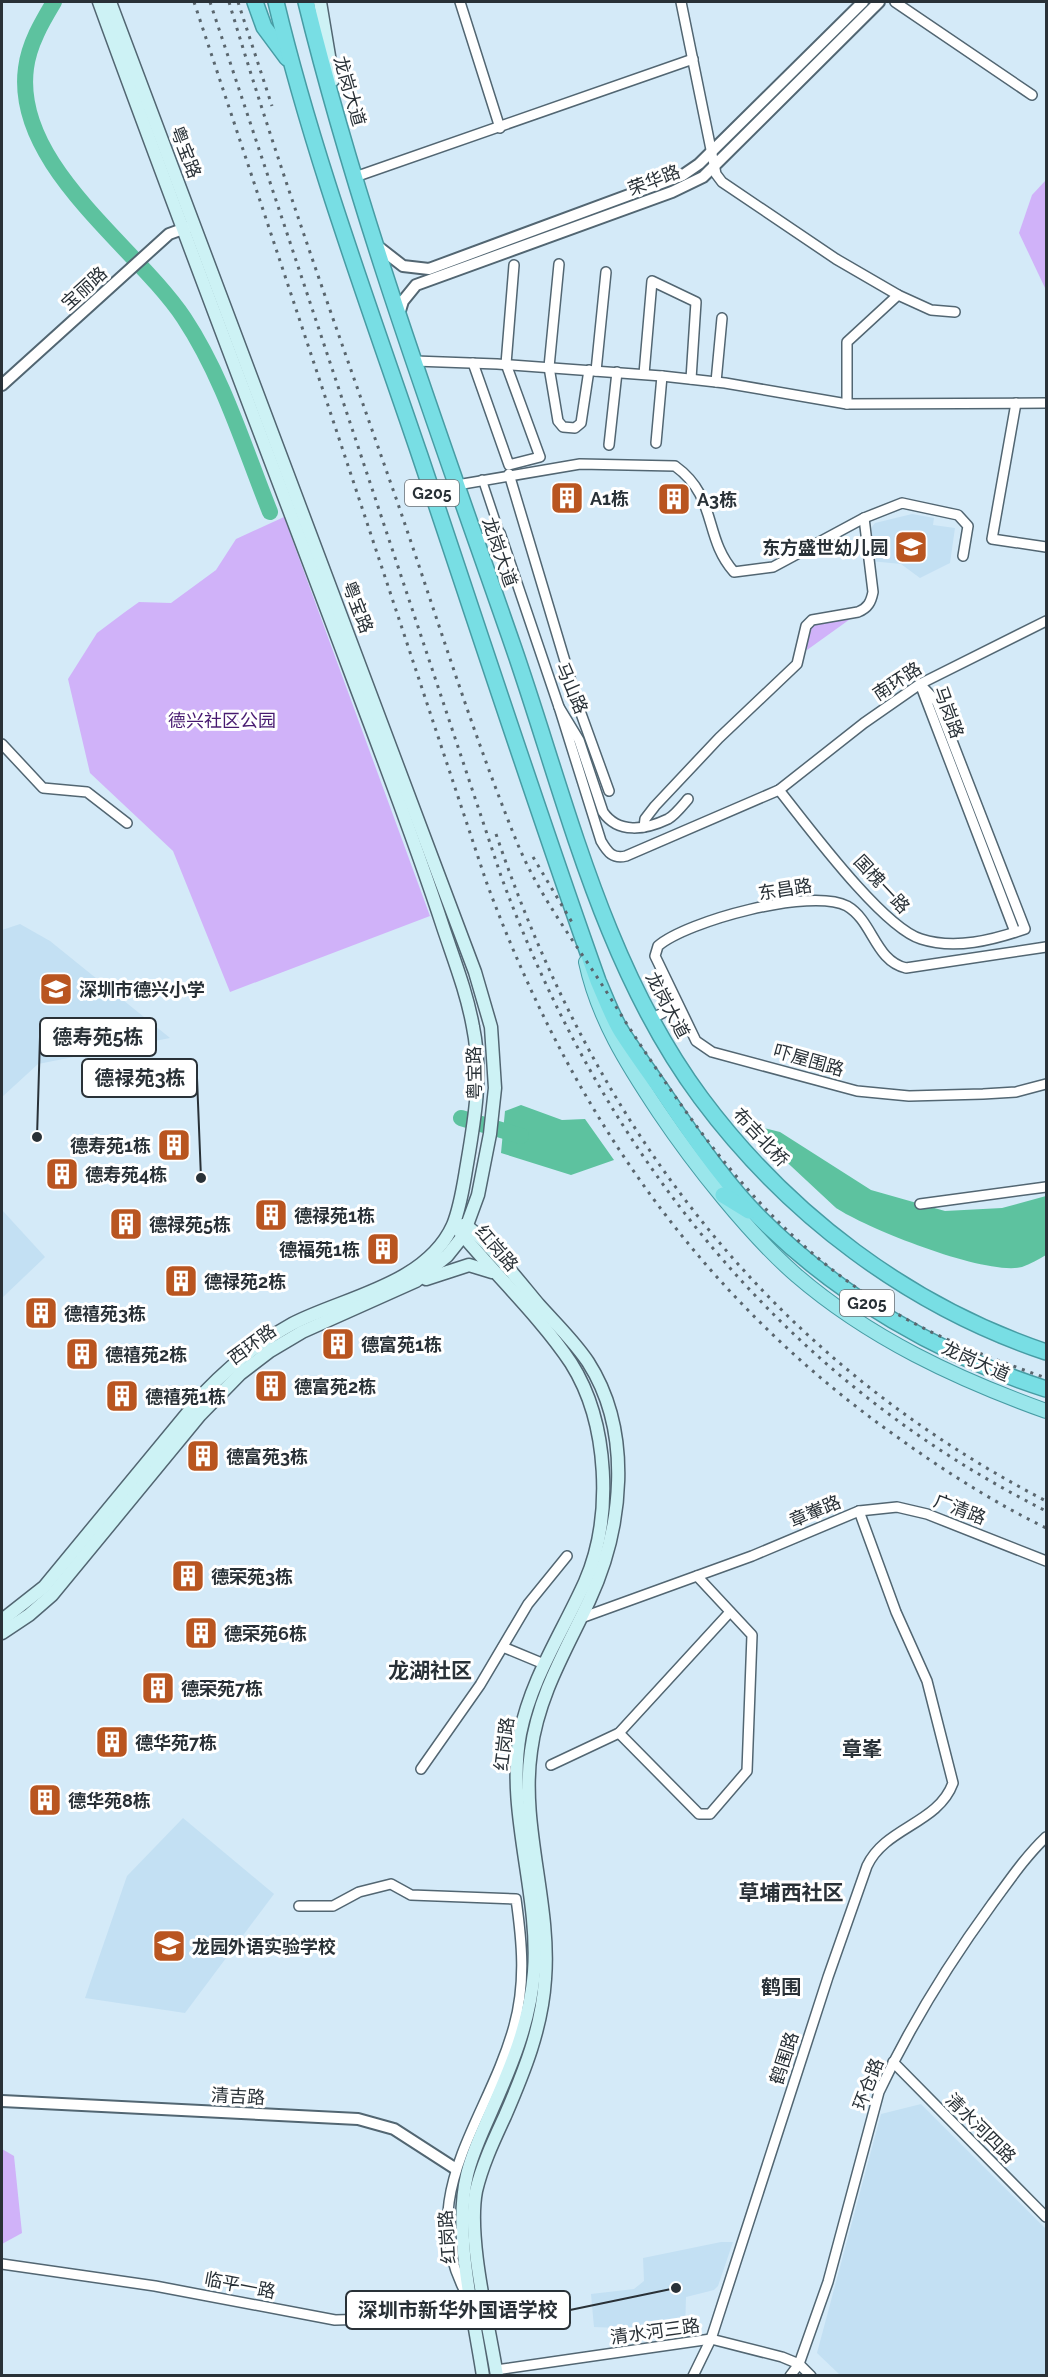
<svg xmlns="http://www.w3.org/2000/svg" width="1048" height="2377" viewBox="0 0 1048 2377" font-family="Raleway,'Noto Sans SC',sans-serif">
<rect width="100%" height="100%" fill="#d4eaf8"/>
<!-- built -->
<g fill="#c3e0f3">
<path d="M912 514 934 518 933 525 955 528 950 563 920 578 901 564 870 561 872 527 875 523Z"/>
<path d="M20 924 50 941 170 1038 38 1064 2 1097V930Z"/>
<path d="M2 1210 45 1257 2 1298Z"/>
<path d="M183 1818 274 1894 185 2013 85 1998 127 1876Z"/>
<path d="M921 2104 1046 2229V2375H840L817 2353 881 2114Z"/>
<path d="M721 2242H733L718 2286 714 2290 686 2297 685 2331 594 2327 591 2294 634 2289 644 2281 643 2258Z"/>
</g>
<!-- green -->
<g fill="#d0b2f9">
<path d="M1046 180V290L1019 233 1032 195Z"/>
<path d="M284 517 430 916 230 992 173 851 90 773 68 679 97 633 125 612 139 602 171 603 216 570 236 539Z"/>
<path d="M853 617 807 650 805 626Z"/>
<path d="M2 2149 14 2156 22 2233 2 2244Z"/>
</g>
<!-- water -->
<g fill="#5dc29f">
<path d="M521 1105 562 1120 585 1119 614 1160 571 1175 501 1153 505 1111Z"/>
<path d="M752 1125 780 1132 871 1190 945 1211 1002 1208 1046 1196V1255C1039 1259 1030 1264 1022 1267 986 1276 868 1229 836 1208 808 1190 775 1150 752 1125Z"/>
</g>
<!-- pier -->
<path fill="#d4eaf8" d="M750 1123 777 1153 836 1208 829 1206 775 1155Z"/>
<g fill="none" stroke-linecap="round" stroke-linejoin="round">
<!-- river -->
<g stroke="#5dc29f" stroke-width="16">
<path d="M54 2C42 22 29 44 26 68 13 165 135 245 184 318 223 377 244 447 270 512"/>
<path d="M461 1118 521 1136"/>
</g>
<defs>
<path id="pedestrian" d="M482 479 500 533"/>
<g id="minor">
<path d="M460 2 500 128"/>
<path d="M681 2 716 174 722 182 836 259 898 295 931 310 955 312"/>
<path d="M895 2 1032 95"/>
<path d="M355 177 693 59"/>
<path d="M559 264 549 367 558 421 563 427 575 428 581 423 589 370"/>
<path d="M415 361 497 364 662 376 725 383 847 404 1046 403"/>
<path d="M473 363 509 465 540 457 506 364 514 265"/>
<path d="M596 371 606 272"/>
<path d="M644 374 652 281 696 302 691 379"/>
<path d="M716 382 722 318"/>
<path d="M1016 403 992 539 1046 547"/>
<path d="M847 404V342L898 295"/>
<path d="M656 443 662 376"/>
<path d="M609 445 617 372"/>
<path d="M509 474 579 708 609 791"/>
<path d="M457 485 580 464 675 466C718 497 703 537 734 572L773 567 864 518 902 503 958 515 968 526 963 556"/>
<path d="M475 541 500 533 559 707 579 740 603 812C618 834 645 830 668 819 675 815 682 806 688 799"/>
<path d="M922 689 1015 932"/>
<path d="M559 707 601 841C608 853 613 859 626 856L779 790 864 723 920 684 1046 621"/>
<path d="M2 744 43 788 87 792 127 823"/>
<path d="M779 790C807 825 882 927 921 939 955 950 993 940 1025 929L937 702 920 684"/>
<path d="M644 827 645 819 655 806 719 738 797 664 806 626 812 620 858 612C868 608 871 602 873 592L864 518"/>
<path d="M1046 947 906 968C875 961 873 921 847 906 811 887 687 921 658 946L655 956 696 1041 712 1052 857 1091 909 1096 983 1094 1016 1092 1046 1084"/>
<path d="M651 1019 678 1005"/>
<path d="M920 1204 1046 1187"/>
<path d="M581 1618 752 1556 859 1511 897 1507 927 1514 1046 1561"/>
<path d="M503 1647 544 1664"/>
<path d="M619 1733 699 1814H710L747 1771 752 1635 697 1576"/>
<path d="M551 1765 619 1733 730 1612"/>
<path d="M421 1769 480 1685 528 1604 567 1556"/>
<path d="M893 2062 1046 2217"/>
<path d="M2 2264 155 2286 335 2320 373 2319 473 2306C407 2200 487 2125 514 2026 526 1983 522 1942 516 1899L411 1895 391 1884 359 1892 333 1906H299"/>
<path d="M496 2370 711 2339 782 2357 799 2364 811 2376"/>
<path d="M693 2376 711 2339 828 1977 867 1866C885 1827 938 1824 953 1783L927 1681 896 1612 859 1511"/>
<path d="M790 2376 799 2364 828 2282 879 2092C910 2026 949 1963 992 1904 1009 1881 1025 1857 1046 1837"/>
</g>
<g id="tertiary">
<path d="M376 245 403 266 429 269 683 175 699 164 863 2"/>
<path d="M399 314 403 301 416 285 672 192 703 177 879 2"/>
<path d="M2 385 169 234 191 226"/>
<path d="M2 2101 358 2119 394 2129 456 2169"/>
</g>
<g id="secondary">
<path d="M320 2 333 80"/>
<path d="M463 1225C478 1228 526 1290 539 1305 556 1324 574 1341 588 1362 633 1432 623 1528 589 1601 566 1650 538 1696 531 1751 520 1826 551 1903 545 1979 542 2028 524 2072 505 2116 494 2140 482 2165 476 2191 467 2239 489 2325 497 2376"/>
<path d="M460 1232C494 1273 542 1319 571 1363 609 1423 613 1518 585 1582 562 1633 531 1679 520 1734 506 1811 540 1894 534 1972 530 2022 511 2067 491 2112 482 2133 472 2153 467 2175 453 2233 474 2316 483 2376"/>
<path d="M426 1279 469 1265 492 1272"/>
<path d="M2 1620 44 1587 204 1393C230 1366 259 1342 292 1324 344 1297 426 1285 453 1225 460 1208 463 1188 466 1170 474 1123 483 1076 473 1027 467 993 454 960 443 927 415 841 382 756 350 671 266 448 180 225 99 2"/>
<path d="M2 1633 29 1615 52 1595 200 1415 240 1374 270 1351 302 1332 416 1281 447 1256 463 1236 478 1195 490 1134 495 1088 491 1027 475 972 110 2"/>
</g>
<path id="primary" d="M586 962C598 1018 627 1064 659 1112 694 1164 749 1234 796 1275 869 1338 957 1379 1046 1411"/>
<g id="trunk">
<path d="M255 2 264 27 287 58"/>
<path d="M276 2C313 156 369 306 420 456 479 631 536 807 598 981 605 997 612 1016 621 1031 635 1053 650 1073 665 1095 691 1134 726 1184 759 1217 839 1297 940 1355 1046 1389"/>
<path d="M306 2C360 221 439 433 513 646 566 799 603 966 701 1098 788 1215 909 1306 1046 1352"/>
<path d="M723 1195 749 1211"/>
</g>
</defs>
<!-- pedestrian casing -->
<use href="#pedestrian" stroke="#526672" stroke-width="10"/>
<!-- minor casing -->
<use href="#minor" stroke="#526672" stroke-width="12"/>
<!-- tertiary casing -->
<use href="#tertiary" stroke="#526672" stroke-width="14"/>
<!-- secondary casing -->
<use href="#secondary" stroke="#526672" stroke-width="15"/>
<!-- primary casing -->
<use href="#primary" stroke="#479ca4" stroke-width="16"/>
<!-- trunk casing -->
<use href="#trunk" stroke="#479ca4" stroke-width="18"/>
<!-- pedestrian -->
<use href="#pedestrian" stroke="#fff" stroke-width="7"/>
<!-- minor -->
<use href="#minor" stroke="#fff" stroke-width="9"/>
<!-- tertiary -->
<use href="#tertiary" stroke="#fff" stroke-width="10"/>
<!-- secondary -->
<use href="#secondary" stroke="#cdf2f5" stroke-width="12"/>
<!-- primary -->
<use href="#primary" stroke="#9ae6eb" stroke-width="14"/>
<!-- trunk -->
<use href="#trunk" stroke="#78dee4" stroke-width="15"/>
<!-- rail -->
<g stroke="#5a666e" stroke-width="3" stroke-dasharray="3 6" stroke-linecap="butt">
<path d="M194 2 486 881C571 1111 698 1297 900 1439 946 1472 995 1503 1046 1528"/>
<path d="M210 2 501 876C603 1153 780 1377 1046 1511"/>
<path d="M229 2C279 170 339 335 397 501 436 614 471 729 516 840 538 895 575 942 606 991 688 1121 769 1243 908 1320 952 1344 999 1361 1046 1378"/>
<path d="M238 2 272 106"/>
<path d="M496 834C596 1129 767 1356 1046 1501"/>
<path d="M533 857 573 924"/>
</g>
</g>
<!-- icons -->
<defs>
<symbol id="building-square" viewBox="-11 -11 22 22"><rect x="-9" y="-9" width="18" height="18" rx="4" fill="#b95520" stroke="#fff"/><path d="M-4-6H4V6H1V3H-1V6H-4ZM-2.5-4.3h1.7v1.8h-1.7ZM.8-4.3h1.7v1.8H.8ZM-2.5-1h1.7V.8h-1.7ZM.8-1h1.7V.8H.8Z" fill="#fff"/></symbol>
<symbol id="school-square" viewBox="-11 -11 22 22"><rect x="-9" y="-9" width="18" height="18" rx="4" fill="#b95520" stroke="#fff"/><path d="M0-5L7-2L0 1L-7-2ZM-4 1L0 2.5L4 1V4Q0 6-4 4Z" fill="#fff"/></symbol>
</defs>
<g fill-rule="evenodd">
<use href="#building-square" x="548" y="479" width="38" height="38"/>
<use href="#building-square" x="655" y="480" width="38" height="38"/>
<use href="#school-square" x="892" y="528" width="38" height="38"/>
<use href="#school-square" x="37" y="970" width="38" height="38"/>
<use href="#building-square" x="155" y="1126" width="38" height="38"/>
<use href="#building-square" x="43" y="1155" width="38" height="38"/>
<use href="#building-square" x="252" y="1196" width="38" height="38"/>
<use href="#building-square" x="107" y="1205" width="38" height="38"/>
<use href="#building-square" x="364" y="1230" width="38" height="38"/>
<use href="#building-square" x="162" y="1262" width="38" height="38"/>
<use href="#building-square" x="22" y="1294" width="38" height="38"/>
<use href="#building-square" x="319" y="1325" width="38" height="38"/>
<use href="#building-square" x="63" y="1335" width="38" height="38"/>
<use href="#building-square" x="252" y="1367" width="38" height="38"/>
<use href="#building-square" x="103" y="1377" width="38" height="38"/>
<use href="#building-square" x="184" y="1437" width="38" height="38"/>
<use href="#building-square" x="169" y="1557" width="38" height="38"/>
<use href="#building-square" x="182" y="1614" width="38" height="38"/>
<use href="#building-square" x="139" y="1669" width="38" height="38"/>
<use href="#building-square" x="93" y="1723" width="38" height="38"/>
<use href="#building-square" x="26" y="1781" width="38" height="38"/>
<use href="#school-square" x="150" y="1927" width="38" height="38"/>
</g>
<g text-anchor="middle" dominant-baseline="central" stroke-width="6" stroke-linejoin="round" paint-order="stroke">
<!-- shield labels -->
<g fill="#fff" stroke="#696f73" stroke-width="1.5">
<rect x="405" y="480" width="54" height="26" rx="4.5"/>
<rect x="840" y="1290" width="54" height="26" rx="4.5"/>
</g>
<g font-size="16" font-weight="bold" fill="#293137">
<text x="432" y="493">G205</text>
<text x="867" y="1303">G205</text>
</g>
<!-- street labels -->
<g font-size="18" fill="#293137" stroke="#fff">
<text transform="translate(350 91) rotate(74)">龙岗大道</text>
<text transform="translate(186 152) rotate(69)">粤宝路</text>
<text transform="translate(654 180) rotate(-21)">荣华路</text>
<text transform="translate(84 288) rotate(-42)">宝丽路</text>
<text transform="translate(500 552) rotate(71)">龙岗大道</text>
<text transform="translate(358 607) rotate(69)">粤宝路</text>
<text transform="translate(897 681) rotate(-33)">南环路</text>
<text transform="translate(572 688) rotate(67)">马山路</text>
<text transform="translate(949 712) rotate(70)">马岗路</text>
<text transform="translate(882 884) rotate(47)">国槐一路</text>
<text transform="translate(785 889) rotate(-9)">东昌路</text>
<text transform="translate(668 1005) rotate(62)">龙岗大道</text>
<text transform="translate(809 1060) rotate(16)">吓屋围路</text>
<text transform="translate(474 1073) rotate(-91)">粤宝路</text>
<text transform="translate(761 1137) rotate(47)">布吉北桥</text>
<text transform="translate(497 1248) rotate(49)">红岗路</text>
<text transform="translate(252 1344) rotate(-36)">西环路</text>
<text transform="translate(976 1361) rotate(24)">龙岗大道</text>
<text transform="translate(960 1509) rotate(21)">广清路</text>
<text transform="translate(815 1511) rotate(-23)">章輋路</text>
<text transform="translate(504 1744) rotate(-83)">红岗路</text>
<text transform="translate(784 2058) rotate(-72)">鹤围路</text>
<text transform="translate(868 2084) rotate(-69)">环仓路</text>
<text transform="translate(238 2096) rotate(3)">清吉路</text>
<text transform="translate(981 2128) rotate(45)">清水河四路</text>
<text transform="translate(447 2237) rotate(-94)">红岗路</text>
<text transform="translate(240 2285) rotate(11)">临平一路</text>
<text transform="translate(655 2331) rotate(-8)">清水河三路</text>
</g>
<!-- poi labels -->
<g font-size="18" font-weight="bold" fill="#293137" stroke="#fff" text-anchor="start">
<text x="590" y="498">A1栋</text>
<text x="697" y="499">A3栋</text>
<text x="888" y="547" text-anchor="end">东方盛世幼儿园</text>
<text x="79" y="989">深圳市德兴小学</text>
<text x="151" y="1145" text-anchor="end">德寿苑1栋</text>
<text x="85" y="1174">德寿苑4栋</text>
<text x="294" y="1215">德禄苑1栋</text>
<text x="149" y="1224">德禄苑5栋</text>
<text x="360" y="1249" text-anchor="end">德福苑1栋</text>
<text x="204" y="1281">德禄苑2栋</text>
<text x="64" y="1313">德禧苑3栋</text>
<text x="361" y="1344">德富苑1栋</text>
<text x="105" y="1354">德禧苑2栋</text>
<text x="294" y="1386">德富苑2栋</text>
<text x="145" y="1396">德禧苑1栋</text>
<text x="226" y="1456">德富苑3栋</text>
<text x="211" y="1576">德荣苑3栋</text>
<text x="224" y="1633">德荣苑6栋</text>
<text x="181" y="1688">德荣苑7栋</text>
<text x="135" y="1742">德华苑7栋</text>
<text x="68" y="1800">德华苑8栋</text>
<text x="192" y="1946">龙园外语实验学校</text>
</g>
<!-- park labels -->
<g font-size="18" fill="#471a70" stroke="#fff">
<text x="222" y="720">德兴社区公园</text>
</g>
<!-- neighbourhood labels -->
<g font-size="20" font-weight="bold" fill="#293137" stroke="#fff">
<text x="862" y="1749">章峯</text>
<text x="781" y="1987">鹤围</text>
</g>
<!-- quarter labels -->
<g font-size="21" font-weight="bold" fill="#293137" stroke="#fff">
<text x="430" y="1670">龙湖社区</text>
<text x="791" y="1892">草埔西社区</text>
</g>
</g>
<!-- callouts -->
<path fill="none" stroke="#293137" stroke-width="2" d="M37 1137L40 1037M201 1178L197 1078M676 2288L570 2310"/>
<g fill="#293137" stroke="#fff" stroke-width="2">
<circle cx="37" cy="1137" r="6"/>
<circle cx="201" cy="1178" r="6"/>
<circle cx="676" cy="2288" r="6"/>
</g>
<g fill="#fff" stroke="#293137" stroke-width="2">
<rect x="40" y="1018" width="116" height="38" rx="6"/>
<rect x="82" y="1059" width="115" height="38" rx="6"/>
<rect x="346" y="2291" width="224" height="38" rx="6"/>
</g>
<g font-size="20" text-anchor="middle" font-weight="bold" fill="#293137">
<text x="98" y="1044">德寿苑5栋</text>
<text x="140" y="1085">德禄苑3栋</text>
<text x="458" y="2317">深圳市新华外国语学校</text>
</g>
<!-- border -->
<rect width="1048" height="2377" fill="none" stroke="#293137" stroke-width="6"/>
</svg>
